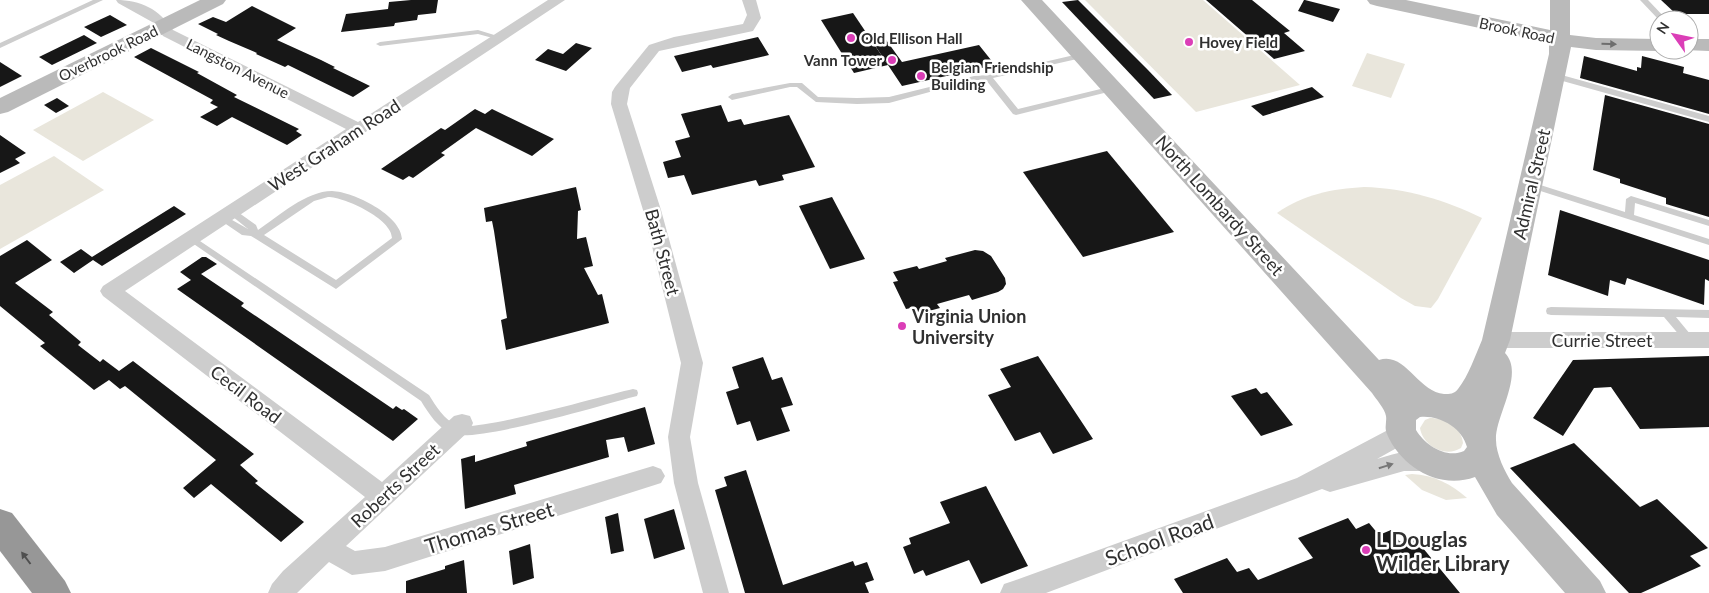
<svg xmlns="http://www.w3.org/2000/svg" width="1709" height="593" viewBox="0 0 1709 593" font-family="Lato,sans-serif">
<rect width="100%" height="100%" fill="#fff"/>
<!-- green -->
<g fill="#e9e6dc">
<path d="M1085 0H1203L1300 85 1196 112Z"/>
<path d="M1367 53 1405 64 1391 98 1352 86Z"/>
<path d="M103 92 154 120 83 161 33 130Z"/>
<path d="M54 156 104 190 0 249V185Z"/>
<path d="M1364 187C1406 188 1445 200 1482 218L1438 299 1431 308 1415 306 1401 298 1277 213C1304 194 1332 189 1364 187Z"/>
<path d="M1430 418C1445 418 1461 427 1463 443L1461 448C1445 458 1423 446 1420 428L1425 420Z"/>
<path d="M1412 474C1434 475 1451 484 1467 498L1446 500 1422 490 1405 475Z"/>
</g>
<!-- building -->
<g fill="#171717">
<path d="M411 0H438L436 13 418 15 417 20 395 23 394 26 341 32 346 14 388 9 389 2Z"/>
<path d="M1078 0 1147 69 1172 95 1154 99 1062 2Z"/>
<path d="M1206 0H1252L1290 31 1284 33 1305 51 1274 59Z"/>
<path d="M1304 0H1305L1340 9 1333 22 1298 11Z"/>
<path d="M1661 0H1709V14H1676Z"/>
<path d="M252 6 296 28 277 40 321 60 335 67 333 68 370 86 353 97 288 65 285 67 256 54 257 53 229 41 216 35 218 34 198 24 213 17 226 22Z"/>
<path d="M853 13 888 65 854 73 821 20Z"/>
<path d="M110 15 127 25 101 37 84 27Z"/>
<path d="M84 35 97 43 52 65 39 57Z"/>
<path d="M758 37 769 55 713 68 711 65 682 72 674 56Z"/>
<path d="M884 37 902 62 979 45 995 65 902 86 874 44Z"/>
<path d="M576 43 592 48 566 71 535 60 548 49 563 54Z"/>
<path d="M151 48 199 72 197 73 237 95 234 97 299 129 296 131 302 135 287 145 232 117 217 126 200 117 218 107 210 103 213 100 134 57Z"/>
<path d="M1584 56 1637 71V67L1641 68 1642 56 1684 67 1683 73 1709 80V114L1580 78Z"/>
<path d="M0 62 22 76 0 87Z"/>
<path d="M1312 87 1324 97 1263 116 1251 106Z"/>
<path d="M1605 95 1709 124V217L1666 204V198L1620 183V179L1593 170Z"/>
<path d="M57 98 69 106 56 113 44 105Z"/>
<path d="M721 105 728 122 741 119 744 125 789 115 815 167 782 175 784 180 759 186 756 180 692 195 684 175 668 178 663 162 681 157 675 141 690 137 681 114Z"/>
<path d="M475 109 485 114 492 109 554 139 532 156 476 128 441 153 445 155 413 178 409 176 403 180 381 169 441 128 445 130Z"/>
<path d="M0 135 26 153 15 159 20 163 0 173Z"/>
<path d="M1107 151 1174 232 1083 257 1023 172Z"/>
<path d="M576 187 581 210 578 211 577 239 586 237 593 266 584 268 598 295 602 294 609 323 506 350 501 320 507 318 494 231 492 221 486 222 484 208Z"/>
<path d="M832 197 865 259 830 269 799 206Z"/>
<path d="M174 206 186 214 102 266 93 260 74 273 60 262 81 249 92 257Z"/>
<path d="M1560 210 1709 260V281L1705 279 1704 305 1627 278 1625 285 1610 280 1608 296 1548 275Z"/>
<path d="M27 240 52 260 15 283 53 312 49 315 81 342 78 345 100 362 103 359 119 371 133 361 254 454 240 465 258 481 255 483 304 522 281 542 211 484 194 498 183 488 216 460 125 386 120 389 109 380 94 390 40 346 45 343 0 306V256Z"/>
<path d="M975 250 983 251 991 256 1005 278 1006 284 1003 289 998 292 972 300 969 295 937 304 940 308 914 315 911 308 906 309 893 282 898 281 893 272 917 266 919 269 947 261 945 258Z"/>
<path d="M202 257H206L217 264 201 274 244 303 241 306 393 409 396 406 402 410 404 409 418 419 393 441 177 289 191 280 180 272Z"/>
<path d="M1038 356 1093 439 1053 454 1040 432 1015 441 988 395 1011 387 1000 369Z"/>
<path d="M1709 356V427L1640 429 1611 387 1594 388 1563 436 1533 418 1573 360Z"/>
<path d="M763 357 772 380 782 377 793 405 781 408 790 431 757 441 750 421 737 425 726 392 739 388 732 367Z"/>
<path d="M1256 388 1261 394 1267 392 1293 425 1261 436 1231 396Z"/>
<path d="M645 407 655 444 628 452 624 437 606 440 609 457 514 485 516 494 465 509 461 459 475 455V462L527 446 526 442Z"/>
<path d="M1574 443 1640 507 1657 499 1708 548 1690 556 1701 566 1641 593H1629L1510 468Z"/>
<path d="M746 470 783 585 853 561 855 566 867 562 874 580 865 583 869 593H745L715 490 727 486 724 477Z"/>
<path d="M986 486 1028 566 981 584 969 560 926 576 923 570 914 574 903 547 911 544 909 538 950 523 940 502Z"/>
<path d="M674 509 685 549 654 559 644 519Z"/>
<path d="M618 513 624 551 611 554 605 517Z"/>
<path d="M1348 518 1356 529 1369 523 1379 535 1391 530 1400 542 1413 536 1460 593H1183L1174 579 1227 558 1237 572 1249 568 1258 580 1313 558 1298 538Z"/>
<path d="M530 544 534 578 513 585 509 551Z"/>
<path d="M464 560 467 593H406V581L445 569V566Z"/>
</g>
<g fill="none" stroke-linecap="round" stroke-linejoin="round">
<!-- lane -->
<g fill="#cdcdcd" fill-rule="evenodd">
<path d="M93 0H103L0 48V43Z"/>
<path d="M1640 0H1648L1667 20H1659Z"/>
<path d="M478 30 504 38 500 40 478 34 380 46 376 44 380 42Z"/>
<path d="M1083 53 1087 55 1086 57 993 78 1018 109 1113 86H1116V90L1016 115 1013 114 986 80H974L889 103 857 104 816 102 797 87H790L732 100 728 97 732 94 790 83H802L818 97 857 98 889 97 974 76 988 75Z"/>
<path d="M1552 74H1558L1709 116V122L1552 78Z"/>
<path d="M1531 182 1625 212 1626 199 1631 196 1709 220V226L1635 203 1634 215 1709 239V245L1528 187 1527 185 1528 183Z"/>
<path d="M332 191C354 192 401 215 402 239L336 289 251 236 242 235 217 218 222 215 225 216 248 229 227 212 229 210H235L256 225 258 230C279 216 306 191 332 191ZM328 197C345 197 392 219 392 238L336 280 264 235 314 201Z"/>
<path d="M191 235 429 395C436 406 444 420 457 425 476 433 605 395 633 389L637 390 638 393 637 396 633 397C602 405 476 443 452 434 438 428 429 414 421 401L188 240 186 238 188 236Z"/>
<path d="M1551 307 1709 310V318L1676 317 1695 340 1694 343H1686L1664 317 1551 315 1547 314 1546 311 1547 308Z"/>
</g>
<!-- street -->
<g fill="#cdcdcd" fill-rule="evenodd">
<path d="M116 0C141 0 159 9 173 30L358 122 548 0H565L125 291 382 482 454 416 462 414 470 416 473 423 470 430 346 546 355 551 385 547 653 466 661 469 665 476 661 483 385 571 352 575 329 562 297 593H268L272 584 283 571 365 497 103 296 100 291 103 286 346 129 163 36 154 23 118 3Z"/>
<path d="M742 0H756L761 18 753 31 659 51 630 88 627 104 661 210 703 363 690 437 698 483 729 593H703L674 483 668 437 681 363 643 210 611 104 612 92 615 87 649 45 674 37 743 24 747 15Z"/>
<path d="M1496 332H1709V348H1496L1489 346 1486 340 1489 334Z"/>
<path d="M1400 415 1408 417 1411 424 1402 445 1377 459C1397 453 1417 447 1437 454L1441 461 1437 468 1429 471H1404L1330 492 1322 489 1046 593H1000L1004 584 1013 581 1297 478 1386 431 1392 417Z"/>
</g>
<!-- secondary -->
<g fill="#bababa" fill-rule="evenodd">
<path d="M200 0H226L223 4 8 112 0 114V98Z"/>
<path d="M1021 0H1042L1379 360C1405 351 1418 392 1444 394 1450 394 1454 394 1458 389 1469 375 1475 356 1482 340L1549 54V43L1377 6 1370 4 1367 0H1406L1550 30V0H1570V35L1596 38 1659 39V50H1664L1659 51 1596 50 1571 47 1510 340 1505 353C1525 374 1495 416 1496 440 1496 454 1505 472 1512 483L1600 581 1606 593H1565L1497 515 1475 477C1439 490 1401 467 1387 434 1384 427 1387 422 1386 416 1385 409 1376 399 1372 393ZM1420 417C1440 415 1462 428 1467 447L1464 451C1446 459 1425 445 1416 430V420Z"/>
<path d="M1689 39H1709V51L1684 50H1689Z"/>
</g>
<!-- highway -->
<path fill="#979797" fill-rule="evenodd" d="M0 509 12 513 65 581 71 593H32L0 551Z"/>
</g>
<!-- one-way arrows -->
<defs><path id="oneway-solid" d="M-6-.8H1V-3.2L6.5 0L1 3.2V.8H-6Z" transform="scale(1.25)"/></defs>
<use fill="#6e6e6e" href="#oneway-solid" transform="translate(1609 44) rotate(1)"/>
<use fill="#777" href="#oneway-solid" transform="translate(1386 466) rotate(-17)"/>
<use fill="#4f4f4f" href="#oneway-solid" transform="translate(26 558) rotate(-127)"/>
<!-- markers -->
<g fill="#db3eb7" stroke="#fff" stroke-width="2">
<circle cx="851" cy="38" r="5"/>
<circle cx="1189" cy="42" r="5"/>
<circle cx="892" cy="60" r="5"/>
<circle cx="921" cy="76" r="5"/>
<circle cx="902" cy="326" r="5"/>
<circle cx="1366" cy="550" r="5"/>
</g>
<g text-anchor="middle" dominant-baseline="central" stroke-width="5" stroke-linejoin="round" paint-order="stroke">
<!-- far-street labels -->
<g font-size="15" fill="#303030" stroke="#fff">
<text transform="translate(1517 30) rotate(12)">Brook Road</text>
<text transform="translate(108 53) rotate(-26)">Overbrook Road</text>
<text transform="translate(238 68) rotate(27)">Langston Avenue</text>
</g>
<!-- far-poi labels -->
<g font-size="15" font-weight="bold" fill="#303030" stroke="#fff" text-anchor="start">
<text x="861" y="38">Old Ellison Hall</text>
<text x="1199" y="42">Hovey Field</text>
<text x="882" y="60" text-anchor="end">Vann Tower</text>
<text x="931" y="67">Belgian Friendship<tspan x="931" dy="17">Building</tspan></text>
</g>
<!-- street labels -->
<g font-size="18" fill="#303030" stroke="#fff">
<text transform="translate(334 145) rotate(-33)">West Graham Road</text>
<text transform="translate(1531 184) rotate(-77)">Admiral Street</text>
<text transform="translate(1220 205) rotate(48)">North Lombardy Street</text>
<text transform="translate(663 252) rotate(75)">Bath Street</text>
<text x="1602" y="340">Currie Street</text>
<text transform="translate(246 394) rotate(37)">Cecil Road</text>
<text transform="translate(395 485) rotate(-43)">Roberts Street</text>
</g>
<!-- poi labels -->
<g font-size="18" font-weight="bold" fill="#303030" stroke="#fff" text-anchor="start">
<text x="912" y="316">Virginia Union<tspan x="912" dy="21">University</tspan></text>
</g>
<!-- near-street labels -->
<g font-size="21" fill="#303030" stroke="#fff">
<text transform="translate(489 527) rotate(-17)">Thomas Street</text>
<text transform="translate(1159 539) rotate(-20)">School Road</text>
</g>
<!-- near-poi labels -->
<g font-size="21" font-weight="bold" fill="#303030" stroke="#fff" text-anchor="start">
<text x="1376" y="538">L Douglas<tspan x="1376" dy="24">Wilder Library</tspan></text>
</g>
</g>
<!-- north arrow -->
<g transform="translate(1674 35) rotate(303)"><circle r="24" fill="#ffffff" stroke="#acacac"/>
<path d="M0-4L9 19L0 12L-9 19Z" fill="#db3eb7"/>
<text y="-8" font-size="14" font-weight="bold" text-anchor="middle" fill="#303030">N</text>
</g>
</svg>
